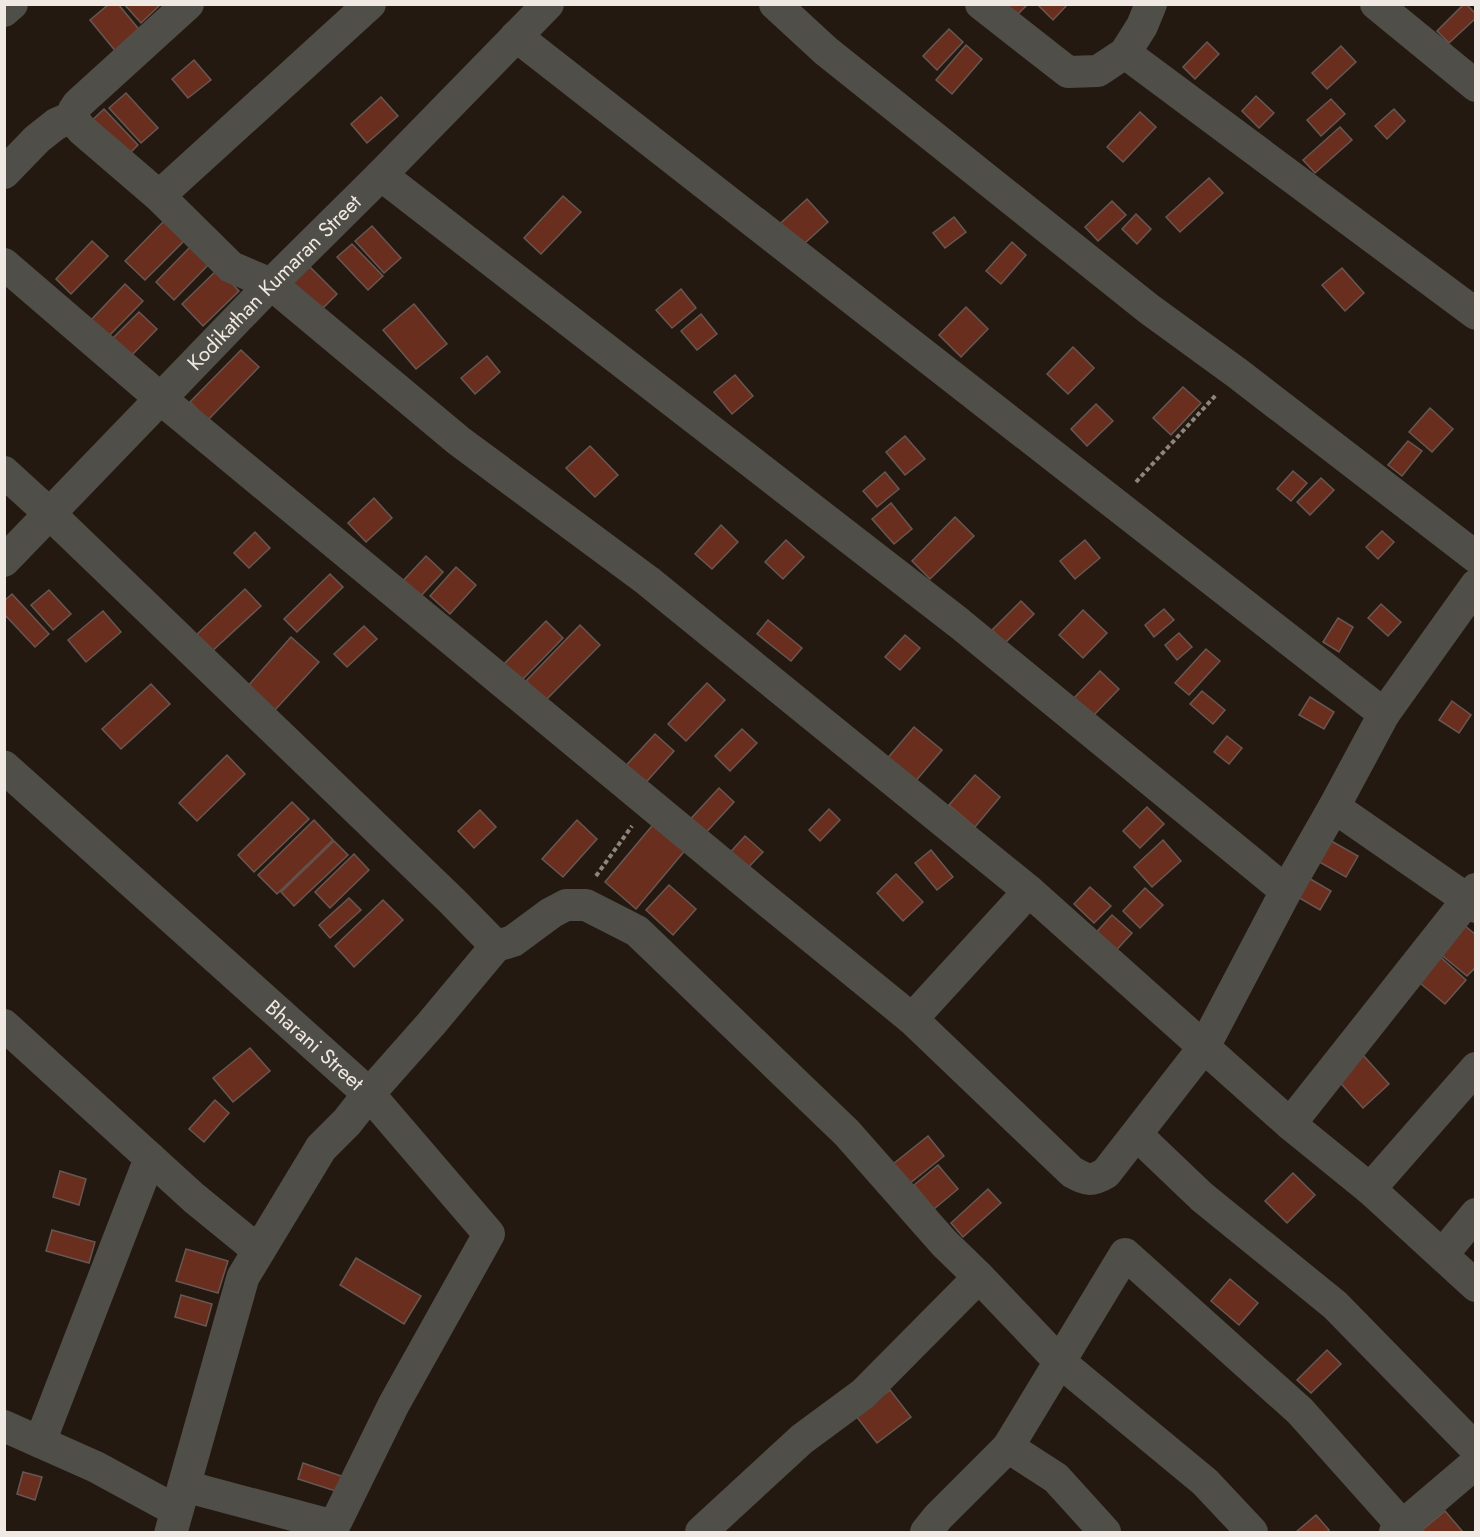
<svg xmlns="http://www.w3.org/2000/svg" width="1480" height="1537" viewBox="0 0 1480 1537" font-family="Jost,sans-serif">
<rect width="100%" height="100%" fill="#231910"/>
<!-- building -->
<g fill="#6a2e1e" stroke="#675752" stroke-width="1.5">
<path d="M109 4H118L142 33 117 53 90 20Z"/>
<path d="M124 4H161L141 23Z"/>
<path d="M1005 4H1028L1013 19Z"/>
<path d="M1037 4H1068L1053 20Z"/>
<path d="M1464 4H1466L1476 14V18L1449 43 1437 31Z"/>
<path d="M949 29 963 42 937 70 923 56Z"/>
<path d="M1207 42 1219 54 1195 79 1183 67Z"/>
<path d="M966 45 982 59 952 94 936 80Z"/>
<path d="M1341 46 1356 62 1327 89 1312 73Z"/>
<path d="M194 60 211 80 188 98 172 79Z"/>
<path d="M126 93 158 128 141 143 109 108Z"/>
<path d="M1256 96 1274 113 1259 128 1242 111Z"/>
<path d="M381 97 398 116 367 143 351 124Z"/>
<path d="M1331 99 1345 114 1321 136 1307 120Z"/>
<path d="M104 109 138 145 122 161 88 124Z"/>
<path d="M1394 109 1405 121 1387 139 1375 126Z"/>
<path d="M1140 112 1156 127 1123 162 1107 147Z"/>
<path d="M1340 127 1352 140 1315 173 1303 160Z"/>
<path d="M1209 178 1223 193 1180 232 1166 217Z"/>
<path d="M563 196 581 212 541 254 524 238Z"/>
<path d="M807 199 828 222 794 253 773 230Z"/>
<path d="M1112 201 1126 215 1098 241 1085 227Z"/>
<path d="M1136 214 1151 229 1137 244 1122 229Z"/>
<path d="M954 217 966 232 945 248 933 233Z"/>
<path d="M164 221 184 241 145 280 125 261Z"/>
<path d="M372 226 401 258 384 273 355 241Z"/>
<path d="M92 241 108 256 71 294 56 279Z"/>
<path d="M1012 242 1026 255 1001 284 986 271Z"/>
<path d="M194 243 212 261 174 300 156 282Z"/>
<path d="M352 244 383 276 368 290 337 257Z"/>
<path d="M309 266 337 294 318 313 290 286Z"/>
<path d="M1342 268 1364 293 1345 311 1322 285Z"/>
<path d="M218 269 239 291 203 326 182 304Z"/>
<path d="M125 284 143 301 106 339 89 322Z"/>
<path d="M681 289 696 308 672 328 656 310Z"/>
<path d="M414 304 447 344 416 369 383 330Z"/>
<path d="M966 307 988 329 961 357 939 335Z"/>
<path d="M139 312 157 329 131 356 113 338Z"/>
<path d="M701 314 717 334 697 350 681 331Z"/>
<path d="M1073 347 1094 368 1068 394 1047 374Z"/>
<path d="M241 350 259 367 208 420 190 402Z"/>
<path d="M487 356 500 372 475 394 461 378Z"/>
<path d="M735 375 753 396 732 414 714 392Z"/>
<path d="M1183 387 1201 403 1171 435 1153 418Z"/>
<path d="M1096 404 1113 421 1087 446 1071 429Z"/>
<path d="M1430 408 1453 429 1432 452 1409 432Z"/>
<path d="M905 436 925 459 905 475 886 452Z"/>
<path d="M1408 441 1422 451 1402 476 1388 465Z"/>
<path d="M590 446 618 475 595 497 566 468Z"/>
<path d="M1293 471 1307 483 1291 501 1277 489Z"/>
<path d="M885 472 899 489 877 507 863 491Z"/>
<path d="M1321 478 1334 490 1310 515 1297 502Z"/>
<path d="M374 498 392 518 366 542 348 523Z"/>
<path d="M891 503 912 529 894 544 872 519Z"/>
<path d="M955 517 974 536 930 579 912 561Z"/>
<path d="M721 525 738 542 712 569 695 554Z"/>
<path d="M1382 531 1394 542 1378 559 1366 547Z"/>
<path d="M255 532 270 548 249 568 234 553Z"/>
<path d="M786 540 804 557 783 579 765 562Z"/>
<path d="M1085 540 1100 558 1075 579 1060 561Z"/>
<path d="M426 556 443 572 419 598 401 583Z"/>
<path d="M456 567 476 585 450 614 430 596Z"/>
<path d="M330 574 343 587 297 632 284 619Z"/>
<path d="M245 589 261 606 209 654 194 637Z"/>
<path d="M49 590 71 614 53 630 31 605Z"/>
<path d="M12 594 49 634 35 647 4 614V601Z"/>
<path d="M1021 601 1034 614 1005 643 992 630Z"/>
<path d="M1381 604 1401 622 1388 636 1368 618Z"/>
<path d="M1164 609 1174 620 1154 637 1145 625Z"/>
<path d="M1083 610 1107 633 1083 658 1059 635Z"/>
<path d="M103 611 121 632 86 662 68 640Z"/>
<path d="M1338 618 1353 627 1339 652 1323 642Z"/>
<path d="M768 620 802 648 791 661 757 634Z"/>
<path d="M546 621 563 638 520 682 503 665Z"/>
<path d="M580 625 600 645 546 700 526 681Z"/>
<path d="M364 626 377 639 347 667 334 654Z"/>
<path d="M1179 633 1192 647 1177 660 1165 645Z"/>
<path d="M905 635 920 648 900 670 885 657Z"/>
<path d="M291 637 319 662 275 710 248 686Z"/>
<path d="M1206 649 1220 661 1189 695 1175 683Z"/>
<path d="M1100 671 1119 689 1093 716 1074 698Z"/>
<path d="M707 683 725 700 686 741 668 724Z"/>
<path d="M151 684 170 704 121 749 102 729Z"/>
<path d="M1202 691 1225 710 1213 724 1190 704Z"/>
<path d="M1310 697 1334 712 1324 729 1299 715Z"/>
<path d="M1452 701 1471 715 1459 733 1439 720Z"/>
<path d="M914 727 942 750 914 783 886 760Z"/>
<path d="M742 729 757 743 730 771 715 756Z"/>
<path d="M655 734 674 751 640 789 620 772Z"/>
<path d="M1227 736 1242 748 1229 764 1214 752Z"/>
<path d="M227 755 245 774 197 821 179 803Z"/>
<path d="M975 775 1000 797 975 827 949 805Z"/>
<path d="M719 788 734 802 701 838 685 825Z"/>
<path d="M292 802 309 819 254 872 238 855Z"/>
<path d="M1147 807 1164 824 1140 848 1123 831Z"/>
<path d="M829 809 840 820 820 841 809 830Z"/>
<path d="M480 810 496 827 474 848 458 831Z"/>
<path d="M314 820 333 840 277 894 258 875Z"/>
<path d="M577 820 597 839 563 877 542 859Z"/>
<path d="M656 821 687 848 636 909 605 882Z"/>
<path d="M745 836 763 852 743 873 726 857Z"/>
<path d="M1326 838 1358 856 1346 877 1314 859Z"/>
<path d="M1163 840 1181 861 1152 887 1134 867Z"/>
<path d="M334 841 348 855 294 906 281 892Z"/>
<path d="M931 850 953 877 937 890 915 863Z"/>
<path d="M354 854 369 870 330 908 315 892Z"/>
<path d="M896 874 923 902 903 921 877 893Z"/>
<path d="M1307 877 1331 891 1320 910 1296 896Z"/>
<path d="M669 885 696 909 673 935 646 910Z"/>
<path d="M1090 887 1111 906 1094 923 1074 904Z"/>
<path d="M1145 888 1163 905 1140 928 1123 911Z"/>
<path d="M349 898 361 910 330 938 319 925Z"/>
<path d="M383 900 403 920 354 967 335 946Z"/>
<path d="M1112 915 1132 933 1110 957 1090 939Z"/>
<path d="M1464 925 1476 935V967L1467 976 1439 953Z"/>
<path d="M1436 953 1466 980 1445 1004 1414 978Z"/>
<path d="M250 1048 270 1071 233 1102 213 1078Z"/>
<path d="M1362 1054 1389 1084 1363 1108 1336 1078Z"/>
<path d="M215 1100 229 1113 204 1142 189 1129Z"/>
<path d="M928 1136 944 1156 904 1188 888 1168Z"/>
<path d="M938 1165 958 1189 934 1209 914 1185Z"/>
<path d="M60 1171 86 1179 79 1205 53 1197Z"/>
<path d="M1293 1173 1315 1195 1287 1223 1265 1201Z"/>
<path d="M988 1189 1001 1203 963 1237 951 1223Z"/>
<path d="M52 1230 95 1242 89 1263 46 1251Z"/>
<path d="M186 1249 228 1261 218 1293 176 1281Z"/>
<path d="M356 1258 421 1296 404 1324 340 1285Z"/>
<path d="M1230 1279 1258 1303 1239 1325 1211 1301Z"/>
<path d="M181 1295 212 1304 206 1326 175 1317Z"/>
<path d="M1327 1350 1341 1364 1311 1393 1297 1380Z"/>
<path d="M890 1390 911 1417 877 1443 856 1416Z"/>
<path d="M303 1463 347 1478 342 1493 298 1479Z"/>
<path d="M23 1472 42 1477 35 1500 17 1494Z"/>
<path d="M1445 1511 1463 1532H1425L1422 1530Z"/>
<path d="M1316 1515 1329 1530 1327 1532H1296Z"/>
</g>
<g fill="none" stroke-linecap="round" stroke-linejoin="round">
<!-- path -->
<g stroke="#8e867e" stroke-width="4" stroke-dasharray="4.5 3" stroke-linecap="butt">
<path d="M1136 482 1216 395"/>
<path d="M596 876 632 826"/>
</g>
<!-- minor -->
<g stroke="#504e48" stroke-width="32">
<path d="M188 4 78 104 74 110 72 117 81 129 159 196 231 267 271 284 459 441 648 581 1029 891 1290 1124 1370 1189 1476 1286"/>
<path d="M775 4 826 51 1149 309 1237 373 1476 557"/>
<path d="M981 4 1068 72 1098 71 1125 53 1142 26 1151 4"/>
<path d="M1376 4 1476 86"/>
<path d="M4 11 12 4"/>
<path d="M516 36 1384 714"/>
<path d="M1125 53 1476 314"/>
<path d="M4 173 37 139 56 124 72 117"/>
<path d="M381 175 959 623 1286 891"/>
<path d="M159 196 370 4"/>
<path d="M4 264 161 399 760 895 912 1019 1072 1172C1086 1180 1091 1182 1106 1173L1204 1047 1286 891 1334 807 1384 714 1476 585"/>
<path d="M4 472 50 514 452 901 496 946 513 941 551 913 566 905H586L637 931 847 1133 944 1243 979 1277 1060 1362 1205 1482 1252 1532"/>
<path id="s1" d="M4 561 271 284 381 175 548 4"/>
<path d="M1334 807 1468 900 1476 907"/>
<path d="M912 1019 1029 891"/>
<path d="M4 1025 194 1198 259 1251"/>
<path d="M1290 1124 1476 889"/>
<path d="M1137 1135 1202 1197 1335 1305 1476 1449"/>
<path d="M1370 1189 1476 1068"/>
<path d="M1443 1254 1476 1214"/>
<path d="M4 1426 96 1467 177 1511"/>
<path d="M40 1442 150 1158"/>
<path d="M1008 1447 1056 1478 1105 1532"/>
<path d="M184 1486 334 1526 394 1404 489 1234 369 1094 431 1024 496 946"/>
<path d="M701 1532 802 1439 863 1394 979 1277"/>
<path d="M926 1532 938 1517 1008 1447 1125 1254 1300 1411 1408 1532"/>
<path d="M1395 1532 1476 1463"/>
</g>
<!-- tertiary -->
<path stroke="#504e48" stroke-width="33" id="s2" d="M4 767 369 1094 347 1122 321 1148 243 1277 171 1532"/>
</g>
<g text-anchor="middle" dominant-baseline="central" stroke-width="5" stroke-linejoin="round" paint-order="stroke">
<!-- street labels -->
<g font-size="21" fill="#f0e9e3" stroke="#231910">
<text stroke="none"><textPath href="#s1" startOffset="388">Kodikathan Kumaran Street</textPath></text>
<text stroke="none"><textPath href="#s2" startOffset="417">Bharani Street</textPath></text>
</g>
</g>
<!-- border -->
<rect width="1480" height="1537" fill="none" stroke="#f0e9e3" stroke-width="12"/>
</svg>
